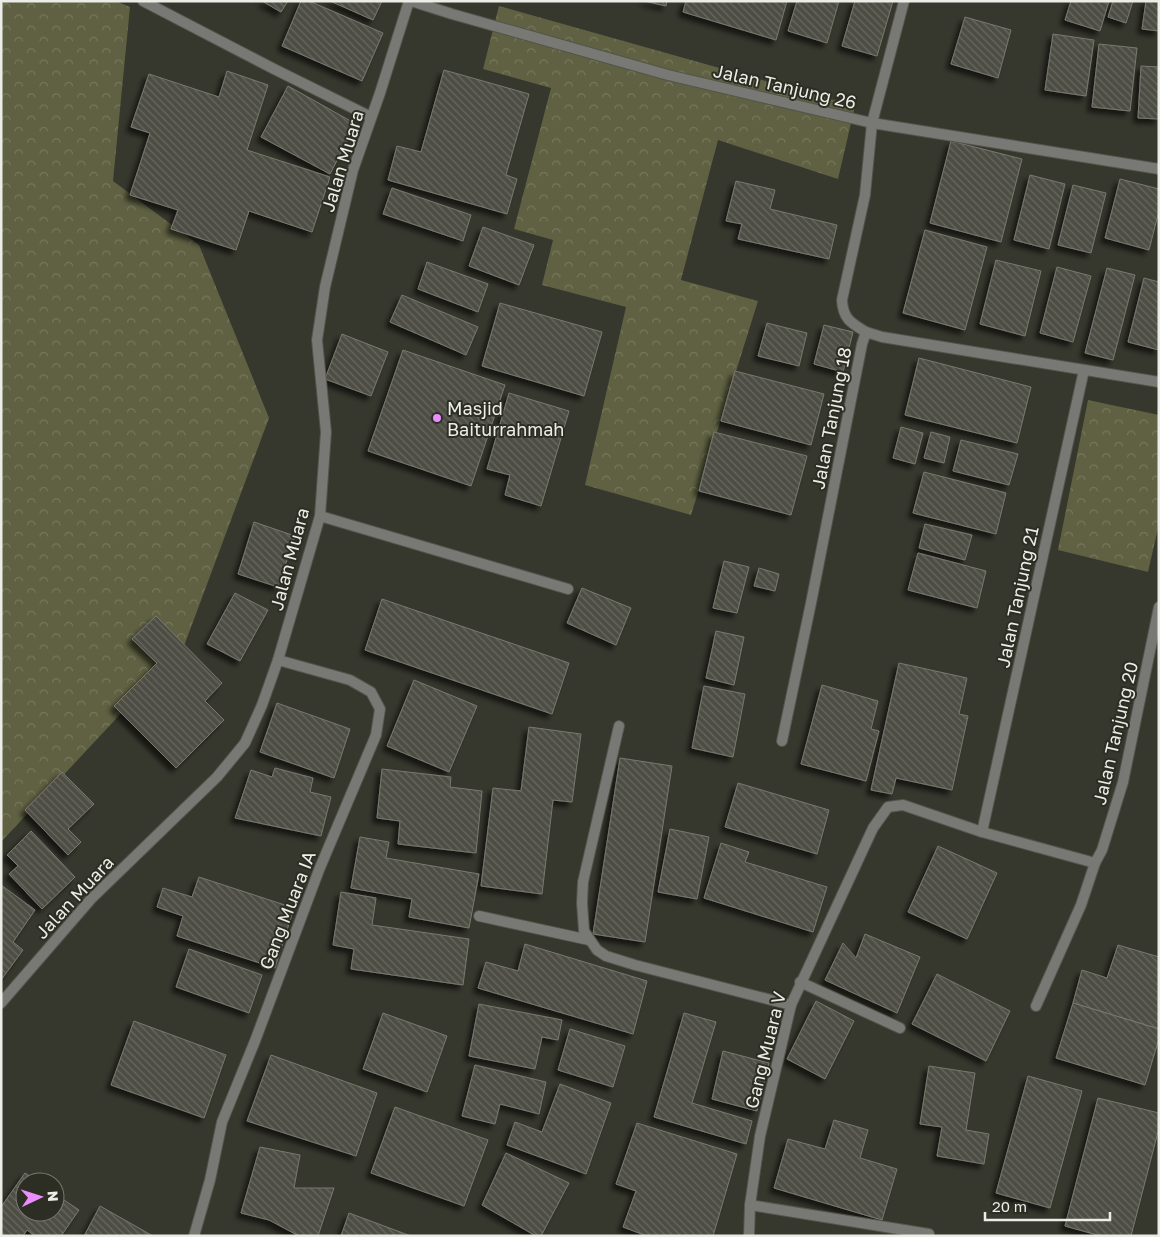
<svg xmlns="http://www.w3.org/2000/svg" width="1160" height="1237" viewBox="0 0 1160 1237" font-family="'Golos Text',sans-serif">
<defs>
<pattern id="forest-crowns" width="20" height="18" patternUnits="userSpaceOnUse" patternTransform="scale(1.25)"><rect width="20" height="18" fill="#5f6142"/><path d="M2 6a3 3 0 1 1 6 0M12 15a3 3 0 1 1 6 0" fill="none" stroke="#76785d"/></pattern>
<pattern id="building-back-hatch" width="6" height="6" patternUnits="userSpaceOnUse" patternTransform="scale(1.25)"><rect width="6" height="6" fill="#4d4e44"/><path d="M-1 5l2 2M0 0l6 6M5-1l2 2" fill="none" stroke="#67685f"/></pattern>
<filter id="shadow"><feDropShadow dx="-4.5" dy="4.5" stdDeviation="2.5" flood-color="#0009"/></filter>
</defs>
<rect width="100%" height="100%" fill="#36372d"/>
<!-- forest -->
<g fill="url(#forest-crowns)">
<path d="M1 1H116L130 7 113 181 199 245 269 418 184 646 1 842Z"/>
<path d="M499 6 855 106 838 179 718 140 681 280 758 301 691 515 585 485 626 307 542 285 553 240 514 229 551 88 483 69Z"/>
<path d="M1088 400 1159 415V524L1148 572 1058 550Z"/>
</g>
<!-- building -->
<g fill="url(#building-back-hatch)" stroke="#78796f" filter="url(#shadow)">
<path d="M262 1H288L281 12Z"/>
<path d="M301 1H309L383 33 362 81 282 46Z"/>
<path d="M330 1H382L373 20Z"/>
<path d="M644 1H667L666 6Z"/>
<path d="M686 1H787L776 40 683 12Z"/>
<path d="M797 1H839L827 43 788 31Z"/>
<path d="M855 1H893L877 56 842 46Z"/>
<path d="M1071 1H1109L1100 31 1065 20Z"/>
<path d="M1113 1H1133L1126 23 1108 17Z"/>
<path d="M1146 1H1159V31L1142 29Z"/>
<path d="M965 17 1011 30 998 78 951 64Z"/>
<path d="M1053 34 1094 40 1086 96 1045 90Z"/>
<path d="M1099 44 1137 48 1130 111 1092 107Z"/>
<path d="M1141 66 1159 67V119L1138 118Z"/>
<path d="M444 70 529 94 506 175 517 179 507 214 388 180 397 146 421 152Z"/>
<path d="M227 71 268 85 247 150 330 177 312 232 249 211 236 250 171 229 178 210 130 195 150 133 131 127 149 74 219 97Z"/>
<path d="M288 86 356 124 330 174 261 137Z"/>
<path d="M951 141 1022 159 1001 242 930 223Z"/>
<path d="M1030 175 1065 184 1049 249 1014 240Z"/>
<path d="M1120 179 1159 189V211L1149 250 1105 238Z"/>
<path d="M736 181 775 190 770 209 837 225 829 259 738 239 742 224 726 221Z"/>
<path d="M1073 185 1106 193 1091 253 1058 245Z"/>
<path d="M392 188 471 215 463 241 383 214Z"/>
<path d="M483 227 534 245 519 285 469 266Z"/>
<path d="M925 230 987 247 965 330 903 313Z"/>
<path d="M996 260 1041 271 1025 336 980 324Z"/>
<path d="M427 262 488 284 478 312 418 289Z"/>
<path d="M1057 267 1091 276 1073 342 1040 333Z"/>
<path d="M1107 268 1135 275 1113 360 1085 353Z"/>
<path d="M1144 278 1159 282V350L1128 342Z"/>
<path d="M402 295 478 327 466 355 390 322Z"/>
<path d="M500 303 602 332 584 396 482 366Z"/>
<path d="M767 323 807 333 799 366 758 356Z"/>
<path d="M824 325 853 332 843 372 814 364Z"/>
<path d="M342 334 388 352 371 396 325 379Z"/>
<path d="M403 350 505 385 471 486 368 451Z"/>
<path d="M919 358 1031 387 1017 443 905 415Z"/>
<path d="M735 371 824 394 811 445 721 421Z"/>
<path d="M509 393 569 411 541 506 505 495 510 475 487 469Z"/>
<path d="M901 427 923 433 915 464 893 458Z"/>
<path d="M714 432 807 456 791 515 699 491Z"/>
<path d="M931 432 950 437 944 463 924 458Z"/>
<path d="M961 440 1018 454 1009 485 953 471Z"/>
<path d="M924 472 1006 493 996 534 913 513Z"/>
<path d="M254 522 295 536 278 587 238 574Z"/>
<path d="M925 524 972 535 965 560 919 548Z"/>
<path d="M918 553 986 571 977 608 908 590Z"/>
<path d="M724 561 749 567 737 613 713 608Z"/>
<path d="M759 568 779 574 775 591 754 586Z"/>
<path d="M582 588 631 608 616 645 567 623Z"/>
<path d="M235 593 268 610 240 661 207 644Z"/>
<path d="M382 599 569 663 552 714 365 650Z"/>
<path d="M156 616 222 683 205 701 224 720 176 768 114 706 157 663 132 639Z"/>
<path d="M716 631 744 637 734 685 706 678Z"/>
<path d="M899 663 967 678 959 714 968 716 952 790 896 778 892 794 871 790Z"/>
<path d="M414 680 477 706 449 772 387 746Z"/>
<path d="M822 685 878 701 871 729 879 731 866 781 801 764Z"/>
<path d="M704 686 745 694 733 757 692 748Z"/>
<path d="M277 703 350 729 334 778 260 752Z"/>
<path d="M529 727 581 734 572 802 553 800 542 894 481 886 493 788 521 791Z"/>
<path d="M620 758 672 766 645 942 593 934Z"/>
<path d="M275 768 313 778 310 792 331 797 321 836 235 818 251 770 272 777Z"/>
<path d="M382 769 451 777 450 787 482 791 476 853 398 844 400 821 377 818Z"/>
<path d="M62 772 94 804 68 829 81 842 68 855 25 810Z"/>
<path d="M738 783 829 810 817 854 725 827Z"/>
<path d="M670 829 709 837 697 899 658 892Z"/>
<path d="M31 831 75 877 42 909 9 874 18 866 7 855Z"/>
<path d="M360 837 389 842 386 858 479 874 469 928 409 917 412 899 351 888Z"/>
<path d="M721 843 749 852 745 862 827 887 813 932 704 898Z"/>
<path d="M938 846 997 873 967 939 908 912Z"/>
<path d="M199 877 294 908 275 968 177 936 183 916 157 907 163 888 192 897Z"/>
<path d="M1 885 35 910 13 942 23 950 1 980Z"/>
<path d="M341 892 376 898 372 925 469 939 463 985 351 969 354 949 333 945Z"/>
<path d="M865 934 920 957 897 1013 825 980 843 943 856 958Z"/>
<path d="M525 944 647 981 633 1034 478 988 486 962 518 971Z"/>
<path d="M1118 945 1159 957V1029L1073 1003 1082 970 1107 978Z"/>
<path d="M189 949 262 975 249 1013 176 987Z"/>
<path d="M937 974 1010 1011 986 1061 912 1024Z"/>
<path d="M816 1001 854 1021 825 1079 787 1059Z"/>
<path d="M1073 1003 1159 1029V1039L1145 1085 1056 1058Z"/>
<path d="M479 1004 562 1020 558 1040 542 1037 535 1069 469 1056Z"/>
<path d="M383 1013 447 1036 427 1092 363 1069Z"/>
<path d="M684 1013 716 1022 692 1103 752 1121 746 1144 654 1117Z"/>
<path d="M134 1021 226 1055 204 1118 111 1085Z"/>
<path d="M570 1029 625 1046 613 1087 558 1070Z"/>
<path d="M723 1051 769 1063 757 1111 712 1099Z"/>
<path d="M271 1055 377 1093 356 1156 247 1121Z"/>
<path d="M475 1065 546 1082 539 1114 500 1104 495 1124 462 1116Z"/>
<path d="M929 1066 975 1073 966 1130 989 1134 984 1164 937 1156 942 1127 920 1124Z"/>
<path d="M1028 1076 1082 1091 1050 1208 996 1193Z"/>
<path d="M560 1084 611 1103 586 1174 507 1145 515 1122 542 1132Z"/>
<path d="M1098 1098 1159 1113V1128L1131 1236H1101L1065 1226Z"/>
<path d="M395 1107 488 1140 464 1206 371 1173Z"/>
<path d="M834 1120 868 1130 860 1158 897 1169 882 1220 774 1188 788 1139 825 1149Z"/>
<path d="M637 1123 737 1154 713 1236H647L623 1227 636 1191 616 1184Z"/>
<path d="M260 1147 300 1155 294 1188H334L318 1236H299L269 1220 241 1213Z"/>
<path d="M506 1153 569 1183 541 1236H536L482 1205Z"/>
<path d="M25 1173 38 1182H25V1212H55V1194L79 1210 61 1236H35L27 1230 23 1236H1V1207Z"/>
<path d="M100 1206 153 1236H84Z"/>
<path d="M349 1213 411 1236H341Z"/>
</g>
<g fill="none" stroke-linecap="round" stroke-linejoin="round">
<defs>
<path id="lane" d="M320 516 568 589"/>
<g id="street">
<path d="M143 1 274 69 371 117"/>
<path d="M411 1 452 14 668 75 872 123 1159 169"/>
<path d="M866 332C851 323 843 319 842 300L865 195 872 123 904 1"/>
<path d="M619 726 583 882 582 903 584 931 597 950 606 956 635 965 791 1005"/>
<path d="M782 741 811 603 862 344 866 332 882 337 1159 382"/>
<path d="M982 832 1084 370"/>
<path d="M479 916 589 940"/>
<path d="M800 982 900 1028"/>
<path d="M1 1003 91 899 217 777 245 743 262 705 278 660 320 516 326 432 317 340 325 287 353 170 380 93 409 1"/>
<path d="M1036 1006 1081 905 1095 863 1102 850 1123 782 1159 607"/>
<path d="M750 1205 929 1234"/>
<path d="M194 1236 210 1180 222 1122 255 1041 319 870 376 735 380 709 371 692 350 680 278 660"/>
<path d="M749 1236 750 1205 760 1136 791 1005 873 828 888 807 903 805 982 832 1095 863"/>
</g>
</defs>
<!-- lane casing -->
<use href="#lane" stroke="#53544b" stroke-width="12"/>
<!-- street casing -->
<use href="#street" stroke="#53544b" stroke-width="12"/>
<!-- lane -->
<use href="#lane" stroke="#787974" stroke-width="10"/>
<!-- street -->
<use href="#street" stroke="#787974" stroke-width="10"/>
</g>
<!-- markers -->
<circle fill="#ea8dfd" stroke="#2c2d23" stroke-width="2" cx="437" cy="418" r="5"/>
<g text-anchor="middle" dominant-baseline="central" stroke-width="4" stroke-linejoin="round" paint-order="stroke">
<!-- street labels -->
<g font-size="18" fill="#edede7" stroke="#2c2d23">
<text transform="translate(785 86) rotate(13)">Jalan Tanjung 26</text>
<text transform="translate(342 161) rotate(-73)">Jalan Muara</text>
<text transform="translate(831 418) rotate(-79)">Jalan Tanjung 18</text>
<text transform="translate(289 559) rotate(-75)">Jalan Muara</text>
<text transform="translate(1017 597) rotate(-78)">Jalan Tanjung 21</text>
<text transform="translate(1115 733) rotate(-77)">Jalan Tanjung 20</text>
<text transform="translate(74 897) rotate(-47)">Jalan Muara</text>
<text transform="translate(287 910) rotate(-69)">Gang Muara IA</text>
<text transform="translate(765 1050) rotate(-76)">Gang Muara V</text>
</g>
<!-- poi labels -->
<g font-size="18" fill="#edede7" stroke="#2c2d23" text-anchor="start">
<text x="447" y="408">Masjid<tspan x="447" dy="21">Baiturrahmah</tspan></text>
</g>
</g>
<!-- border -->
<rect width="1160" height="1237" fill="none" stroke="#edede7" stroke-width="5"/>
<!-- north arrow -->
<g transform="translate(40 1197) rotate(86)"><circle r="24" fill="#2c2d23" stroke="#797a71"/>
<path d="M0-4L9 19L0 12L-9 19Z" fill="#ea8dfd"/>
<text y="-8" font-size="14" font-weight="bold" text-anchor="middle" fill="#edede7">N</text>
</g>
<!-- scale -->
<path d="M985 1212v8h125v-8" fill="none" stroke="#edede7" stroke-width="2.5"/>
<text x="992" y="1212" font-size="15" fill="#edede7" stroke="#2c2d23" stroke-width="4" paint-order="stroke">20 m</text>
</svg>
